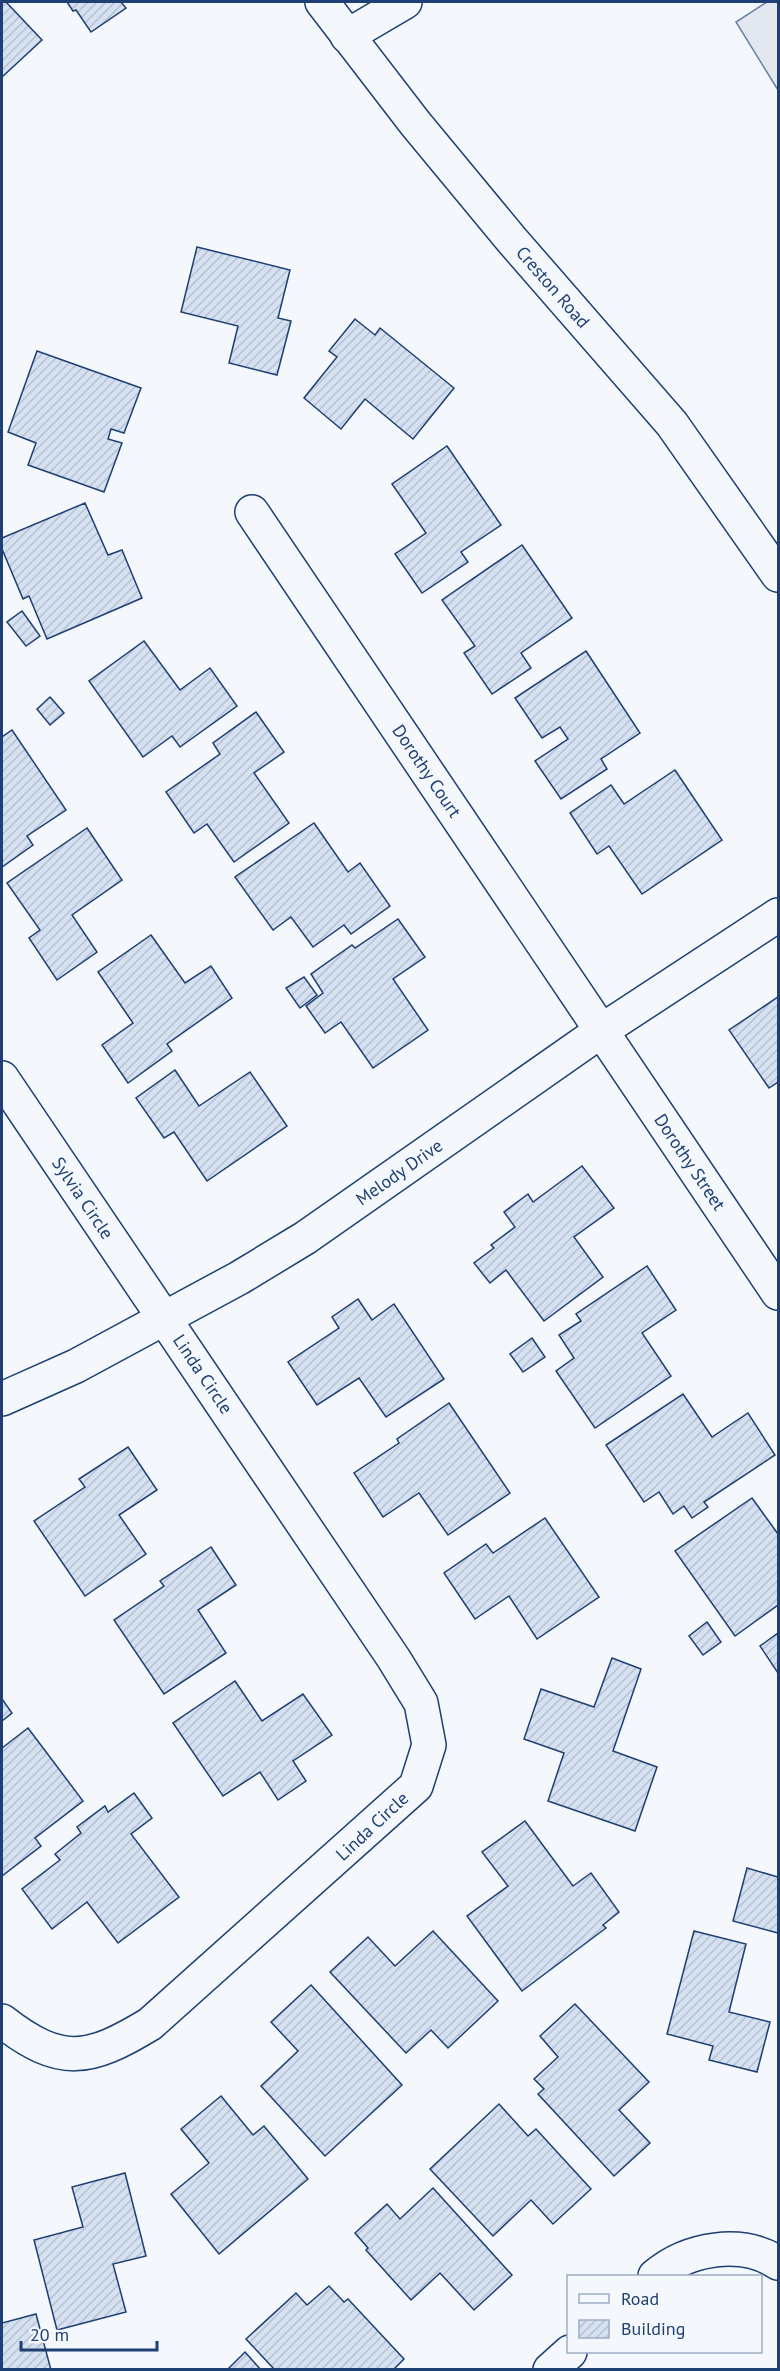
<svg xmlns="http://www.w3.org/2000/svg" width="780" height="2371" viewBox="0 0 780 2371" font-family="'PT Sans',sans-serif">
<defs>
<pattern id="building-hatch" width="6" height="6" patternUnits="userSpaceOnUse" patternTransform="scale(1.5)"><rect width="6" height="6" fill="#d5e0f0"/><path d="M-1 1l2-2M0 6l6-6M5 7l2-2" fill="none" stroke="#b6c1d1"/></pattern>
</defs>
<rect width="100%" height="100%" fill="#f4f7fb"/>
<!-- parking -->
<path fill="#e3e8f0" stroke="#687fa3" stroke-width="1.5" d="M767 2H778V90L736 22Z"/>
<!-- building -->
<g fill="url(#building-hatch)" stroke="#1d3f73" stroke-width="1.5">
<path d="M2 2H6L42 40 2 77Z"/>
<path d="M67 2H121L126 8 91 32 76 10 73 11Z"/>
<path d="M197 247 290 270 278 318 291 321 277 375 229 363 238 326 181 312Z"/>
<path d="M355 319 375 335 380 328 454 388 413 439 365 399 341 429 304 398 337 357 329 351Z"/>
<path d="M37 351 141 388 124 433 111 429 108 439 122 443 104 492 28 465 36 443 8 432Z"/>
<path d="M447 446 501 525 461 552 468 562 422 593 395 554 426 533 392 484Z"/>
<path d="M85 503 108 555 122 550 142 598 47 639 29 596 23 599 2 549V538Z"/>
<path d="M522 545 572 618 521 653 531 668 492 694 464 653 475 646 442 600Z"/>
<path d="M22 611 40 636 26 646 7 622Z"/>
<path d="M144 641 180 690 210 668 237 706 180 747 172 736 143 757 89 681Z"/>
<path d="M586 651 640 733 601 759 607 769 561 799 535 761 568 739 560 727 542 738 515 698Z"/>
<path d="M50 697 64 713 50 725 37 709Z"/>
<path d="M256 712 284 752 254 773 289 823 234 862 207 824 194 833 166 792 220 754 213 743Z"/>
<path d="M12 730 66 810 27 836 33 845 2 867V737Z"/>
<path d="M675 770 722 840 642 894 609 846 597 854 570 813 611 785 624 804Z"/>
<path d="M314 823 348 872 360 863 390 906 351 934 344 925 313 947 291 917 273 930 235 877Z"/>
<path d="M87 828 122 880 72 915 97 952 57 980 29 938 40 930 7 883Z"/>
<path d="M398 919 425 957 393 979 428 1030 373 1068 341 1022 325 1033 306 1006 323 993 311 974 352 945 355 948Z"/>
<path d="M151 935 185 983 211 966 232 998 167 1044 172 1051 128 1083 102 1045 133 1023 98 972Z"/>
<path d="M304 977 317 995 300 1008 286 988Z"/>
<path d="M778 997V1082L769 1088 729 1030Z"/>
<path d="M175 1070 199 1106 250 1072 287 1126 207 1181 174 1132 164 1138 136 1098Z"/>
<path d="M582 1166 614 1208 574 1237 603 1277 544 1321 506 1270 490 1283 474 1263 494 1248 491 1245 515 1227 504 1212 528 1194 533 1202Z"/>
<path d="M647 1266 676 1310 642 1333 671 1376 595 1428 556 1371 574 1358 559 1335 581 1321 576 1314Z"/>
<path d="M358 1299 372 1320 394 1304 444 1379 386 1417 359 1378 317 1405 288 1362 339 1328 332 1317Z"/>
<path d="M532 1338 545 1357 523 1372 510 1354Z"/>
<path d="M683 1394 712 1437 748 1413 775 1455 704 1502 708 1507 692 1518 684 1506 673 1514 659 1492 644 1502 606 1445Z"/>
<path d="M449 1403 510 1493 448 1535 419 1493 383 1517 354 1473 399 1443 397 1439Z"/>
<path d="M128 1447 157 1490 119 1515 146 1554 85 1596 34 1521 85 1487 79 1479Z"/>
<path d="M752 1498 778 1534V1605L735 1636 675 1551Z"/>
<path d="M545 1518 599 1597 537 1639 509 1596 475 1619 444 1573 486 1544 493 1553Z"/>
<path d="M211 1547 236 1585 198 1610 226 1653 164 1694 114 1620 164 1586 160 1581Z"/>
<path d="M707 1622 721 1642 703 1655 689 1636Z"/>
<path d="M778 1633V1673L760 1646Z"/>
<path d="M612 1658 641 1669 613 1751 657 1767 635 1831 548 1801 564 1753 524 1739 541 1689 594 1707Z"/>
<path d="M235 1681 262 1721 303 1694 332 1735 293 1761 306 1781 278 1800 260 1772 223 1796 173 1723Z"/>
<path d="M2 1699 12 1713 2 1721Z"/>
<path d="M28 1728 83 1801 35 1838 41 1846 2 1876V1748Z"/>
<path d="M134 1793 152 1818 131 1834 179 1897 118 1943 87 1902 52 1929 22 1889 60 1860 55 1854 81 1833 77 1827 105 1806 108 1812Z"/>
<path d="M525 1821 573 1886 591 1873 619 1912 603 1925 606 1928 522 1991 467 1916 508 1886 482 1852Z"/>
<path d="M747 1868 778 1877V1933L733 1921Z"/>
<path d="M433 1931 498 2001 448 2048 431 2030 406 2053 330 1972 368 1937 395 1966Z"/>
<path d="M694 1931 746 1944 729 2012 770 2022 757 2072 709 2060 713 2046 667 2034Z"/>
<path d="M311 1985 402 2085 325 2156 261 2086 298 2051 271 2022Z"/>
<path d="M575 2004 649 2082 619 2110 650 2143 614 2176 538 2094 544 2089 534 2079 558 2057 540 2036Z"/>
<path d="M221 2096 253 2135 264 2126 308 2179 219 2254 171 2194 209 2163 181 2129Z"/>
<path d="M499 2104 528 2136 536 2129 591 2189 553 2224 531 2200 493 2236 430 2169Z"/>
<path d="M125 2173 146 2256 113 2264 126 2312 57 2330 34 2240 83 2227 72 2187Z"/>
<path d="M433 2188 512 2275 474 2310 440 2273 411 2300 366 2250 368 2248 355 2233 387 2204 400 2219Z"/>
<path d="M329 2286 344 2302 348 2299 404 2359 393 2370H275L246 2339 296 2293 307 2305Z"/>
<path d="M36 2314 51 2370H2V2323Z"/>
<path d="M245 2352 261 2370H227Z"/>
</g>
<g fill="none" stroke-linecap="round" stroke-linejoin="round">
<defs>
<g id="minor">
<path d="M347 36 405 2"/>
<path d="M252 512 778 1293"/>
<path d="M2 1078 394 1659 421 1703 429 1745 416 1786 150 2024C89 2061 61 2067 2 2021"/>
<path d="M2 1399 76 1366 239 1278 305 1238 601 1031 778 915"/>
<path d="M655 2276C688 2248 742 2239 778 2263"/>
<path d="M550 2370 570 2352"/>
</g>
<path id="major" d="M322 2 415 123 511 239 672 424 778 575"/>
</defs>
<!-- minor casing -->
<use href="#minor" stroke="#1d3f73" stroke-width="36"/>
<!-- major casing -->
<use href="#major" stroke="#1d3f73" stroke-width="36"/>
<!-- minor -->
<use href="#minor" stroke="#f4f7fb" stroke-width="33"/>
<!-- major -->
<use href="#major" stroke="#f4f7fb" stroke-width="33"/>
</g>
<g text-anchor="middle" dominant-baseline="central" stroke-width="4.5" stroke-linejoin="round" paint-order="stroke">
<!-- street labels -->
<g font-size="18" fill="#1d3f73" stroke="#f4f7fb">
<text transform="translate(553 287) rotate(49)">Creston Road</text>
<text transform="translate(427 771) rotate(56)">Dorothy Court</text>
<text transform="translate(690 1162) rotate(56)">Dorothy Street</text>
<text transform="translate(399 1172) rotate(-35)">Melody Drive</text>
<text transform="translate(83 1198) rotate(56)">Sylvia Circle</text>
<text transform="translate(203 1374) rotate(56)">Linda Circle</text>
<text transform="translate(372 1826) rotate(-43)">Linda Circle</text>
</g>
</g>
<!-- border -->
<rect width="780" height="2371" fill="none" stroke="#1d3f73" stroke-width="6"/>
<!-- legend -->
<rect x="567" y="2275" width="195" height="78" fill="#f4f7fb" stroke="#9eadc5" stroke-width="1.5"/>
<rect x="579" y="2294" width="30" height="9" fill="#f4f7fb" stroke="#9eadc5" stroke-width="1.5"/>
<text x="621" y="2305" font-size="18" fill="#1d3f73">Road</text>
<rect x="579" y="2320" width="30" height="18" fill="url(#building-hatch)" stroke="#9eadc5" stroke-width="1.5"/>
<text x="621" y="2335" font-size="18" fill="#1d3f73">Building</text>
<!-- scale -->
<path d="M21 2341v9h136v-9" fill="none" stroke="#1d3f73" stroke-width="3"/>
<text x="30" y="2341" font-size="18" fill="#1d3f73" stroke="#f4f7fb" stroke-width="4.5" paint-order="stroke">20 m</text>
</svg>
